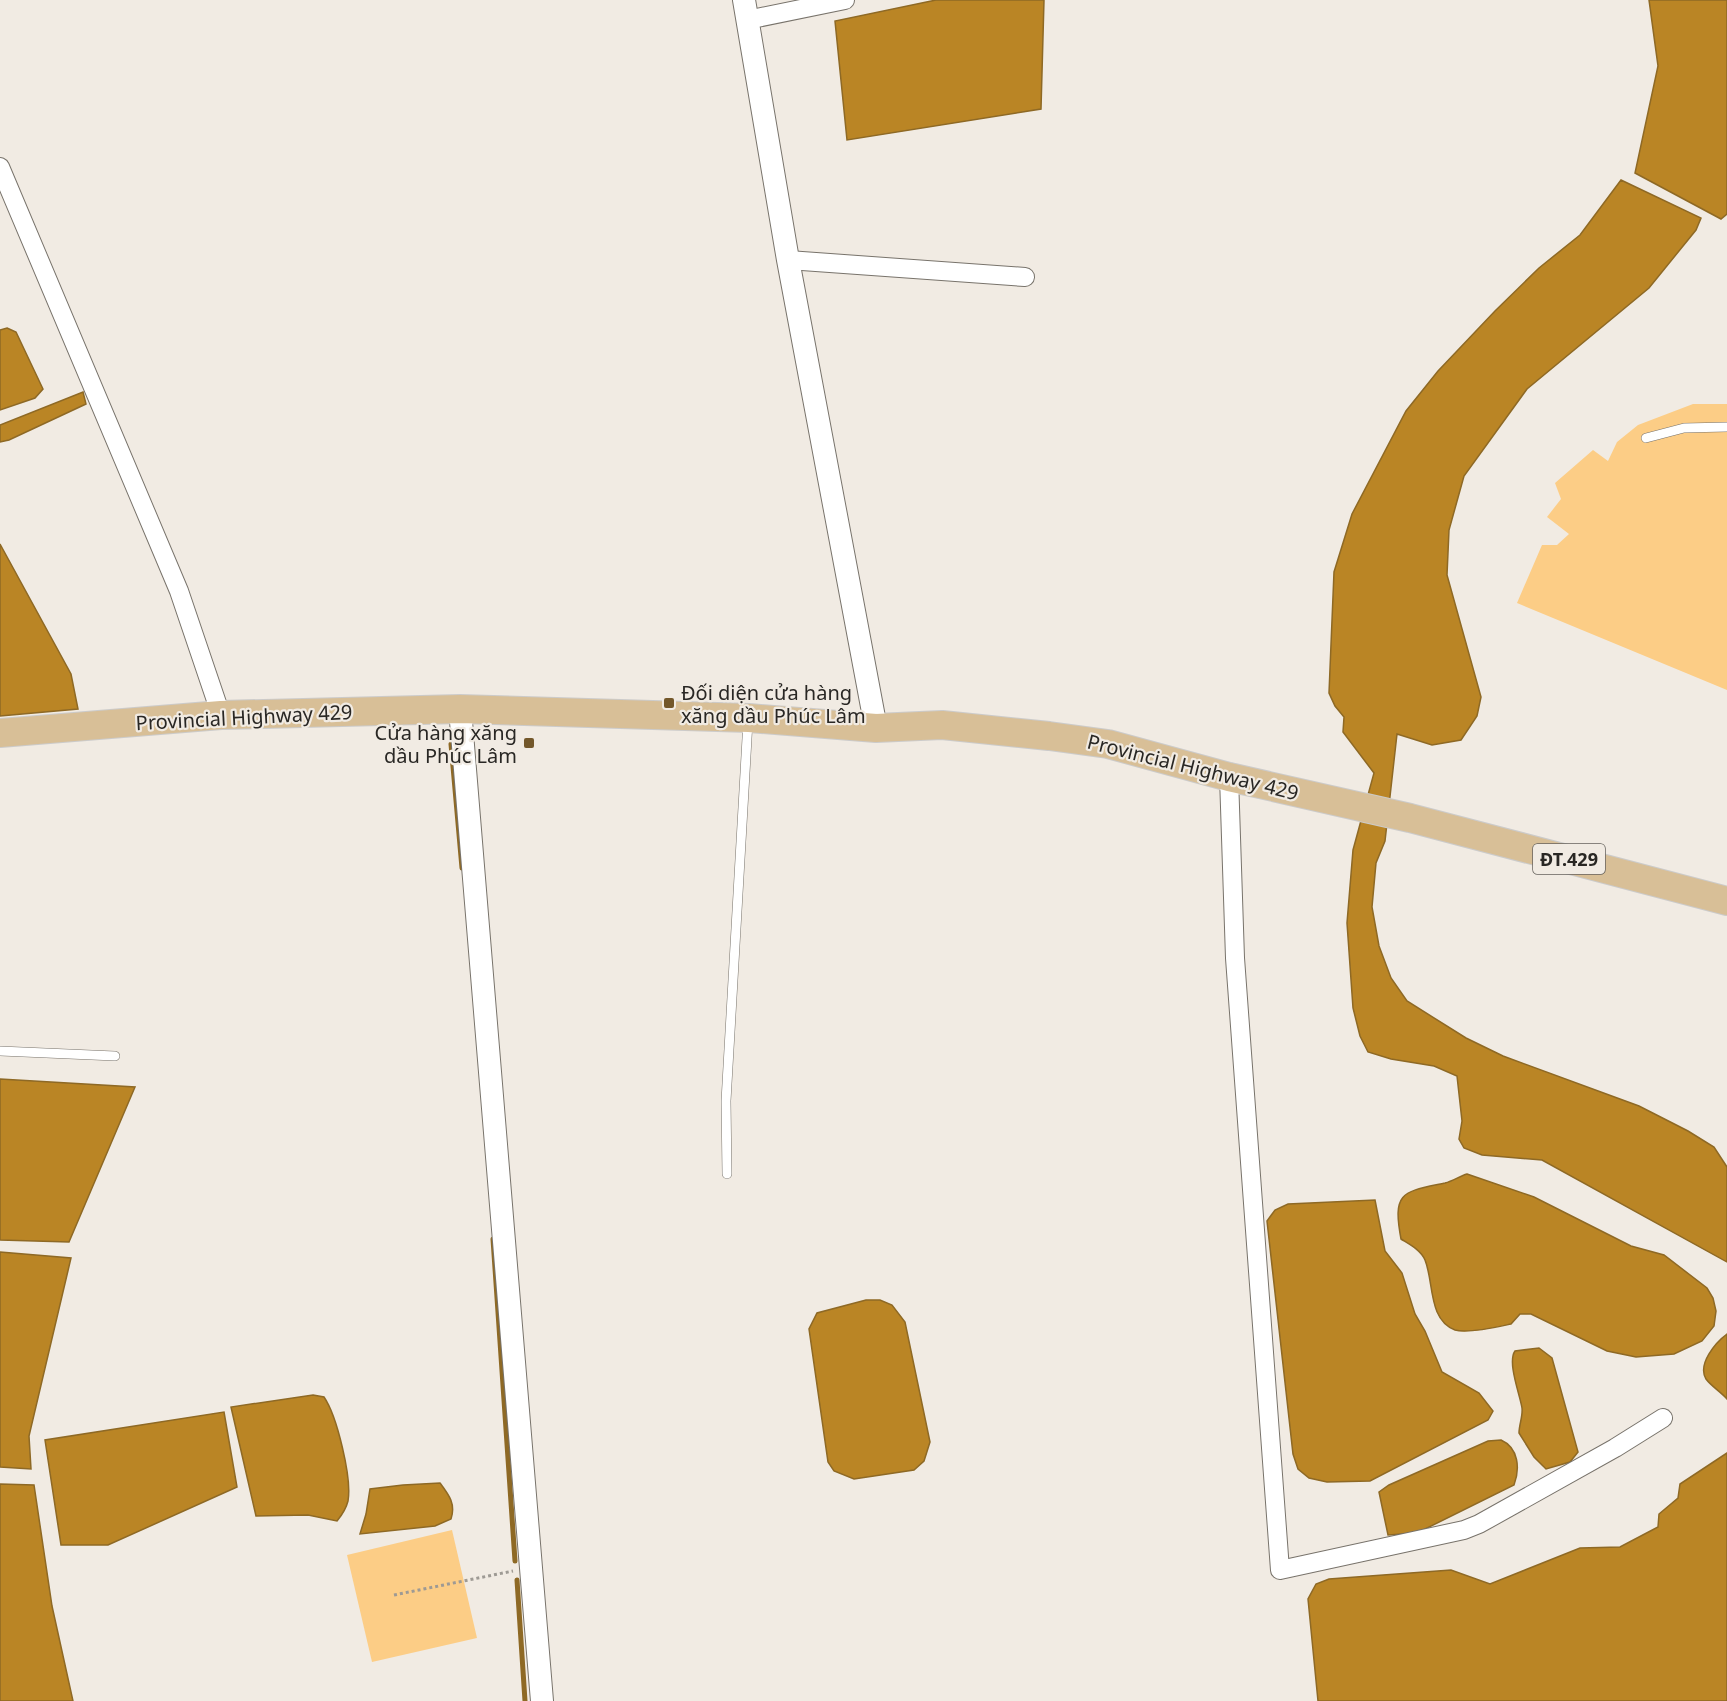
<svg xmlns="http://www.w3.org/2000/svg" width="1727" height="1701" viewBox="0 0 1727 1701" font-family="'Noto Sans',sans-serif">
<rect width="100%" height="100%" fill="#f1ebe3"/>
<!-- green -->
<g fill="#fccd86">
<path d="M1693 404H1727V690L1517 603 1542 545H1557L1569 534 1547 517 1561 499 1555 483 1593 450 1608 461 1617 442 1638 425Z"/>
<path d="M452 1530 477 1638 372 1662 347 1555Z"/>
</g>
<!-- water -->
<g fill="#ba8525" stroke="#8e6925" stroke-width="1.5">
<path d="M936 0H1044L1041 109 847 140 835 21Z"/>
<path d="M1649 0H1727V214L1721 219 1635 173 1658 66Z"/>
<path d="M1621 180 1701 218 1696 230 1649 288 1527 389 1464 476 1449 530 1447 575 1481 697 1477 716 1461 740 1432 745 1397 734 1385 841 1376 863 1372 907 1379 946 1391 978 1407 1001 1466 1038 1503 1056 1639 1106 1688 1131 1714 1147 1727 1167V1262L1542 1160 1482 1155 1464 1148 1459 1139 1462 1121 1457 1076 1434 1066 1391 1059 1368 1052 1360 1036 1353 1008 1347 923 1353 850 1374 773 1343 732 1344 717 1335 706 1329 693 1334 572 1352 514 1406 411 1438 371 1495 311 1539 268 1580 235Z"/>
<path d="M7 328 16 332 43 389 35 398 0 410V330Z"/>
<path d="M83 392 86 404 9 440 0 442V425Z"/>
<path d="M0 544 71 674 78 709 0 716Z"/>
<path d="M0 1079 135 1087 69 1242 0 1240Z"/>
<path d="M1467 1174 1534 1197 1631 1246 1664 1255 1707 1288 1713 1298 1716 1311 1714 1326 1702 1341 1674 1354 1636 1357 1607 1351 1531 1314H1520L1511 1324C1497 1327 1468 1334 1455 1330 1428 1320 1434 1282 1425 1260 1421 1250 1409 1244 1401 1239 1392 1191 1403 1192 1445 1183 1453 1181 1460 1176 1467 1174Z"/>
<path d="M1375 1200 1385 1251 1402 1273 1415 1314 1425 1331 1442 1372 1479 1393 1493 1411 1488 1420 1370 1481 1327 1482 1309 1478 1298 1469 1293 1454 1267 1221 1275 1210 1288 1204Z"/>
<path d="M0 1252 71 1258 29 1436 31 1469 0 1467Z"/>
<path d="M866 1300H880L892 1305 905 1322 930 1442 924 1461 914 1470 854 1479 834 1471 828 1462 809 1329 817 1313Z"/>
<path d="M1727 1334V1399C1721 1392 1711 1386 1706 1379 1697 1364 1716 1342 1727 1334Z"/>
<path d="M1539 1348 1552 1358 1578 1452 1570 1462 1546 1469 1534 1457 1519 1433C1519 1425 1523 1416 1522 1408 1520 1395 1507 1362 1515 1351Z"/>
<path d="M313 1395 324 1397C337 1416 352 1478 348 1501 346 1509 342 1515 337 1521L308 1515 256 1516 231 1407Z"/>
<path d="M224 1412 237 1487 108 1545H61L45 1440Z"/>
<path d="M1501 1440C1519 1448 1520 1469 1514 1485L1417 1533 1388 1535 1379 1492 1389 1485 1488 1441Z"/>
<path d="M1727 1453V1701H1318L1308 1599 1316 1584 1329 1579 1451 1570 1490 1584 1580 1548 1620 1547 1658 1527 1659 1514 1678 1498 1680 1484Z"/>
<path d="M440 1483C449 1495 456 1504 451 1519L435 1526 360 1534 366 1514 370 1489 403 1485Z"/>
<path d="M0 1484 34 1485 52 1606 73 1701H0Z"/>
</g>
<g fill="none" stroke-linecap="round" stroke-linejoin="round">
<!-- stream -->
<g stroke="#8e6925" stroke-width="5">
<path d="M451 744 462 868"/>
<path d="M493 1239 515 1561"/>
<path d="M517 1580 525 1701"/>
</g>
<defs>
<g id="service">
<path d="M1646 438 1684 428 1727 427"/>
<path d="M0 1051 115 1056"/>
<path d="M727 1174 726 1101 748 721"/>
</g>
<g id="minor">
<path d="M747 20 845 0"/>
<path d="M0 167 179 591 221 715"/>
<path d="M788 260 1025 277"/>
<path d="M1229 777 1235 958 1280 1570 1464 1530 1479 1524 1615 1448 1663 1418"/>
</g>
<g id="tertiary">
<path d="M744 0 788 260 876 728"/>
<path d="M460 709 542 1701"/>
</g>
<path id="primary" d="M0 733 221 715 460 709 749 718 876 728 942 725 1049 736 1108 744 1229 777 1410 818 1727 901"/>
</defs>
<!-- service casing -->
<use href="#service" stroke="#78736b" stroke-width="10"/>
<!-- minor casing -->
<use href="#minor" stroke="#78736b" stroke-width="20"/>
<!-- tertiary casing -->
<use href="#tertiary" stroke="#78736b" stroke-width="24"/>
<!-- primary casing -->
<use href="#primary" stroke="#cccbca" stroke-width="30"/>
<!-- path -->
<path stroke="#9e9a94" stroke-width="3" stroke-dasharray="3 3" stroke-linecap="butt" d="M394 1595 513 1571"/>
<!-- service -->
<use href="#service" stroke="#fff" stroke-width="9"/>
<!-- minor -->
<use href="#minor" stroke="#fff" stroke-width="18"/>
<!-- tertiary -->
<use href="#tertiary" stroke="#fff" stroke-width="22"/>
<!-- primary -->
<use href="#primary" stroke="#d8bf97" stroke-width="28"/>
</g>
<!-- markers -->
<g fill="#73572a" stroke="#f1ebe3" stroke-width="2">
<rect x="663" y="697" width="12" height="12" rx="3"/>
<rect x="523" y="737" width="12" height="12" rx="3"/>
</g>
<g text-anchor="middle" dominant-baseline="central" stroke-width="4.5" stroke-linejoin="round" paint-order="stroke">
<!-- shield labels -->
<rect fill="#f1ebe3" stroke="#65625d" stroke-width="1.5" x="1533" y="844" width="72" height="30" rx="4.5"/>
<g font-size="18" font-weight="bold" fill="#292724">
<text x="1569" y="859">ĐT.429</text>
</g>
<!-- poi labels -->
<g font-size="20" fill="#292724" stroke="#f1ebe3" text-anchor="start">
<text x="681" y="692">Đối diện cửa hàng<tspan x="681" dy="23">xăng dầu Phúc Lâm</tspan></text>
<text x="517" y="732" text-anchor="end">Cửa hàng xăng<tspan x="517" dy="23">dầu Phúc Lâm</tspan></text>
</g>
<!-- street labels -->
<g font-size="20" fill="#292724" stroke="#f1ebe3">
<text transform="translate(244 717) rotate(-3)">Provincial Highway 429</text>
<text transform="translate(1193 767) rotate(14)">Provincial Highway 429</text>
</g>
</g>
</svg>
